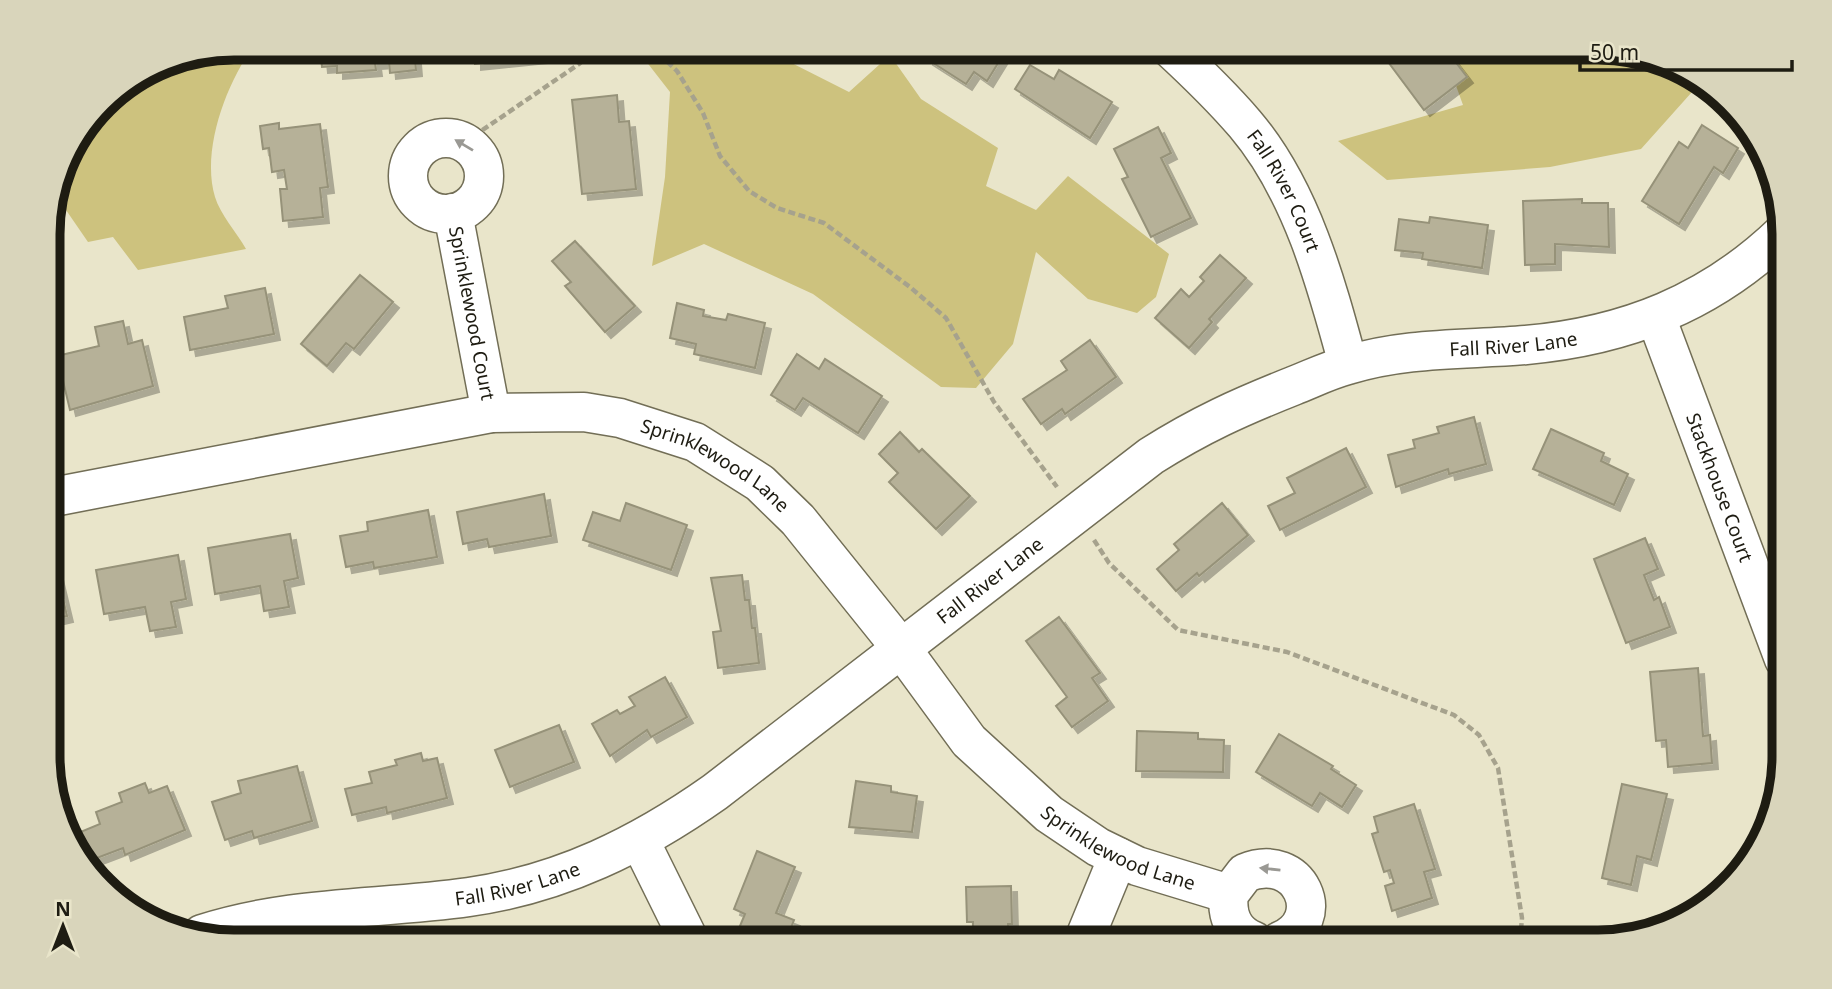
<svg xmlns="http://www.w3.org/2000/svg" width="1832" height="989" viewBox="0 0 1832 989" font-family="'Noto Sans',sans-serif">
<defs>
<filter id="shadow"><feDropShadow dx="6" dy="6" stdDeviation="0" flood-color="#0004"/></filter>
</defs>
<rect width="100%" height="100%" fill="#e9e5ca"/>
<!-- green -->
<g fill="#cdc27e">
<path d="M233 47H253C226 84 201 151 215 197 220 214 237 233 246 249L138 270 113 237 88 242 55 194 66 151 110 94 163 61Z"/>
<path d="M635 47H760L849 92 890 55 921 99 998 148 986 186 1036 210 1068 176 1169 254 1156 297 1137 313 1088 299 1036 252 1013 344 976 388 941 387 813 294 704 244 652 266 665 177 670 92Z"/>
<path d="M1442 47H1598L1681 67 1700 83 1641 149 1550 167 1387 180 1338 141 1463 105Z"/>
</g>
<!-- building -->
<g fill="#b6b198" stroke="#969279" stroke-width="2" filter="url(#shadow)">
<path d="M320 47H414L416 70 390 73 389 62 375 63 376 70 337 73V66L322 67Z"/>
<path d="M446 47H540L541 57 475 64V54L447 57Z"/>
<path d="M934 47H1008L987 81 974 72 966 84 927 59Z"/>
<path d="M1377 47H1444L1467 77 1424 110Z"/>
<path d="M1030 65 1054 79 1059 70 1112 102 1090 138 1015 89Z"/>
<path d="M617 95 619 122 629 121 636 189 582 194 572 100Z"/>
<path d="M279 123V129L320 124 328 187 320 188 323 217 283 221 280 189H287L284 170 272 172 269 148 263 149 260 126Z"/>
<path d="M1702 125 1738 148 1723 173 1714 167 1679 224 1642 201 1679 142 1688 148Z"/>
<path d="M1158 127 1171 153 1161 158 1191 218 1151 237 1122 179 1128 177 1114 149Z"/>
<path d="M1582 199V203H1608L1609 247 1555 244V264L1525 265 1523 201Z"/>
<path d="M1430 217 1488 225 1482 268 1422 259 1423 253 1395 250 1399 219 1429 223Z"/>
<path d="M575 241 635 306 605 332 565 286 571 282 552 261Z"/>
<path d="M1220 255 1246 278 1209 319 1212 322 1189 348 1155 318 1181 289 1189 297 1204 281 1200 277Z"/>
<path d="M360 275 393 302 354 349 346 343 327 366 301 344Z"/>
<path d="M265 288 274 334 190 350 184 317 228 308 225 296Z"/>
<path d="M677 303 704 310 703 316 726 320 728 314 765 323 755 368 694 354 696 344 670 338Z"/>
<path d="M123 321 128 344 142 340 153 386 70 410 57 356 99 346 95 327Z"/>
<path d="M1090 340 1116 377 1065 414 1062 409 1041 424 1023 399 1067 370 1061 361Z"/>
<path d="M797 354 819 369 825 359 882 396 858 433 803 398 795 410 771 395Z"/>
<path d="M1474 417 1486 464 1449 474 1448 469 1396 487 1388 455 1415 448 1413 440 1439 433 1437 427Z"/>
<path d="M1551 429 1604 453 1601 461 1628 474 1614 505 1533 469Z"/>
<path d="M900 432 919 452 922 449 970 496 936 529 889 482 898 473 879 454Z"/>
<path d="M1346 448 1366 487 1280 530 1268 506 1295 493 1287 478Z"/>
<path d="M544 494 551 536 489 547 487 539 463 544 457 512Z"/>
<path d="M626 503 687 525 671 570 583 540 593 512 620 521Z"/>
<path d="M1222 503 1248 535 1199 576 1197 573 1176 591 1157 569 1179 550 1174 544Z"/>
<path d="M428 510 437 557 374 568 373 562 346 567 340 536 368 531 367 522Z"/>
<path d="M290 534 298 578 284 581 289 607 264 611 260 586 215 594 208 548Z"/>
<path d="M1645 538 1658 569 1644 575 1654 600 1659 597 1670 627 1626 643 1594 559Z"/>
<path d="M178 555 186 599 171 602 176 627 150 631 145 607 104 614 96 570Z"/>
<path d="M57 574 67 616 50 620 56 646 49 648 48 576Z"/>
<path d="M742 575 745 600H749L752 628H755L759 663 718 668 713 632 721 631 711 578Z"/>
<path d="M1059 617 1100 673 1092 678 1108 701 1072 727 1056 706 1067 697 1026 641Z"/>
<path d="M1698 668 1703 736 1710 735 1712 763 1668 767 1666 740 1656 741 1650 672Z"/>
<path d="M665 677 687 717 651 737 647 730 610 756 592 724 617 710 620 714 635 706 629 697Z"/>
<path d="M559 725 574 762 510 787 495 750Z"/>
<path d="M1137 731 1198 733V739L1224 740 1223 772 1136 771Z"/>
<path d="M1279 734 1333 766 1331 769 1356 785 1342 807 1320 793 1312 806 1256 772Z"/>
<path d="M421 753 423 761 437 758 447 798 387 813 386 807 352 815 345 789 372 783 369 772 397 765 395 760Z"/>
<path d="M297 766 312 821 254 838 252 831 225 840 212 802 241 793 238 781Z"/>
<path d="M856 781 891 786V792L917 796 912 832 849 827Z"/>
<path d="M145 783 149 793 167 786 185 830 125 855 123 848 89 861 78 833 100 824 96 812 122 802 119 793Z"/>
<path d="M1622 784 1667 794 1651 860 1637 856 1631 885 1602 878Z"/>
<path d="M1414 804 1435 869 1424 872 1432 898 1392 911 1385 886 1394 883 1390 870 1384 872 1372 834 1378 832 1374 817Z"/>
<path d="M757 851 795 867 776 913 794 920 788 935 771 928 766 942H744L735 938 745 914 734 909Z"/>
<path d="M1011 886 1012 924H1008V942H973V922H967L966 887Z"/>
</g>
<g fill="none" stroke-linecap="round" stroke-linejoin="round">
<defs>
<g id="minor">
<path id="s1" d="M1169 47C1195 71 1221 96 1245 124 1301 190 1326 282 1348 364"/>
<circle cx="446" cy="176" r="38"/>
<path id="s2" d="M453 213 491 413"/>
<path id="s3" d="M1656 317 1784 659"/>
<path id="s4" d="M48 498 491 413 584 412 620 418 695 442 760 483 798 520 901 648 969 741 1049 814 1098 847 1137 866 1229 894"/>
<path d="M640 841 690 942"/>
<path id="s5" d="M202 934C294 905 376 910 469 897 561 884 640 845 715 792L1151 456C1200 425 1240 407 1293 386 1311 379 1329 370 1348 365 1405 347 1467 350 1526 345 1626 336 1710 303 1783 233"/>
<path d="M1254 941C1233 933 1226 915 1229 894L1245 873C1300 850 1331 920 1280 941"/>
<path d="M1083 942 1118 857"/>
</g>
</defs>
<!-- minor casing -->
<use href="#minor" stroke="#726e56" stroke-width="41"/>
<!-- path -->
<g stroke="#a6a28d" stroke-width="4.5" stroke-dasharray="7 3.5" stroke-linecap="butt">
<path d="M652 47 677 71 703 113 720 156 749 191 777 208 824 223 910 287 946 318 994 402 1057 487"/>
<path d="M465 142 579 64 598 47"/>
<path d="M1094 540 1109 563 1178 630 1287 652 1454 715 1479 735 1498 768 1522 918 1520 941"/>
</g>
<!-- minor -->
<use href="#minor" stroke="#fff" stroke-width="38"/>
</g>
<!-- one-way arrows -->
<defs><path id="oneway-solid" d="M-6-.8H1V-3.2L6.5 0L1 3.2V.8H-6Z" transform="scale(1.75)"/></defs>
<g fill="#9a9994">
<use href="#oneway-solid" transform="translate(464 145) rotate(-149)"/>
<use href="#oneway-solid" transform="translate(1270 869) rotate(-174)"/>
</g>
<g text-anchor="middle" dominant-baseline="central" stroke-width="7" stroke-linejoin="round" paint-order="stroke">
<!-- street labels -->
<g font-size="19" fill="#1e1c12" stroke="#e9e5ca">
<text stroke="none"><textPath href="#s1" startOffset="186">Fall River Court</textPath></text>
<text stroke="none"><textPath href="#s2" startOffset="102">Sprinklewood Court</textPath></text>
<text stroke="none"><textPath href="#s5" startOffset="1475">Fall River Lane</textPath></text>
<text stroke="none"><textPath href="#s4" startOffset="688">Sprinklewood Lane</textPath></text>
<text stroke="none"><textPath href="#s3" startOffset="182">Stackhouse Court</textPath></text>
<text stroke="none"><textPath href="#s5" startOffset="887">Fall River Lane</textPath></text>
<text stroke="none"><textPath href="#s4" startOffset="1255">Sprinklewood Lane</textPath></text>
<text stroke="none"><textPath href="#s5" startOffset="320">Fall River Lane</textPath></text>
</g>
</g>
<!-- crop -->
<path d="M0 0H1832V989H0ZM234 60H1598A174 174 0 0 1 1772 234V756A174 174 0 0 1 1598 930H234A174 174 0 0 1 60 756V234A174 174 0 0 1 234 60Z" fill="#d9d5bb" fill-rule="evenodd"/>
<path fill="none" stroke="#1e1c12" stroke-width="9" d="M234 60H1598A174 174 0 0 1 1772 234V756A174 174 0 0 1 1598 930H234A174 174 0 0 1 60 756V234A174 174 0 0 1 234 60Z"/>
<!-- north arrow -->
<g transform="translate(63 926)" stroke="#e9e5ca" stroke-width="5" paint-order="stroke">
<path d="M0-5L12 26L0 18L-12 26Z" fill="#1e1c12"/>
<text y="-10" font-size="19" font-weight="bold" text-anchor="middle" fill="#1e1c12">N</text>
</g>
<!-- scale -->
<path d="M1580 60v10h212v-10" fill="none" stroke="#1e1c12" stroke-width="3.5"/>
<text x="1590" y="60" font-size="21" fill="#1e1c12" stroke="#e9e5ca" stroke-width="5" paint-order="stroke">50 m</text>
</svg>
